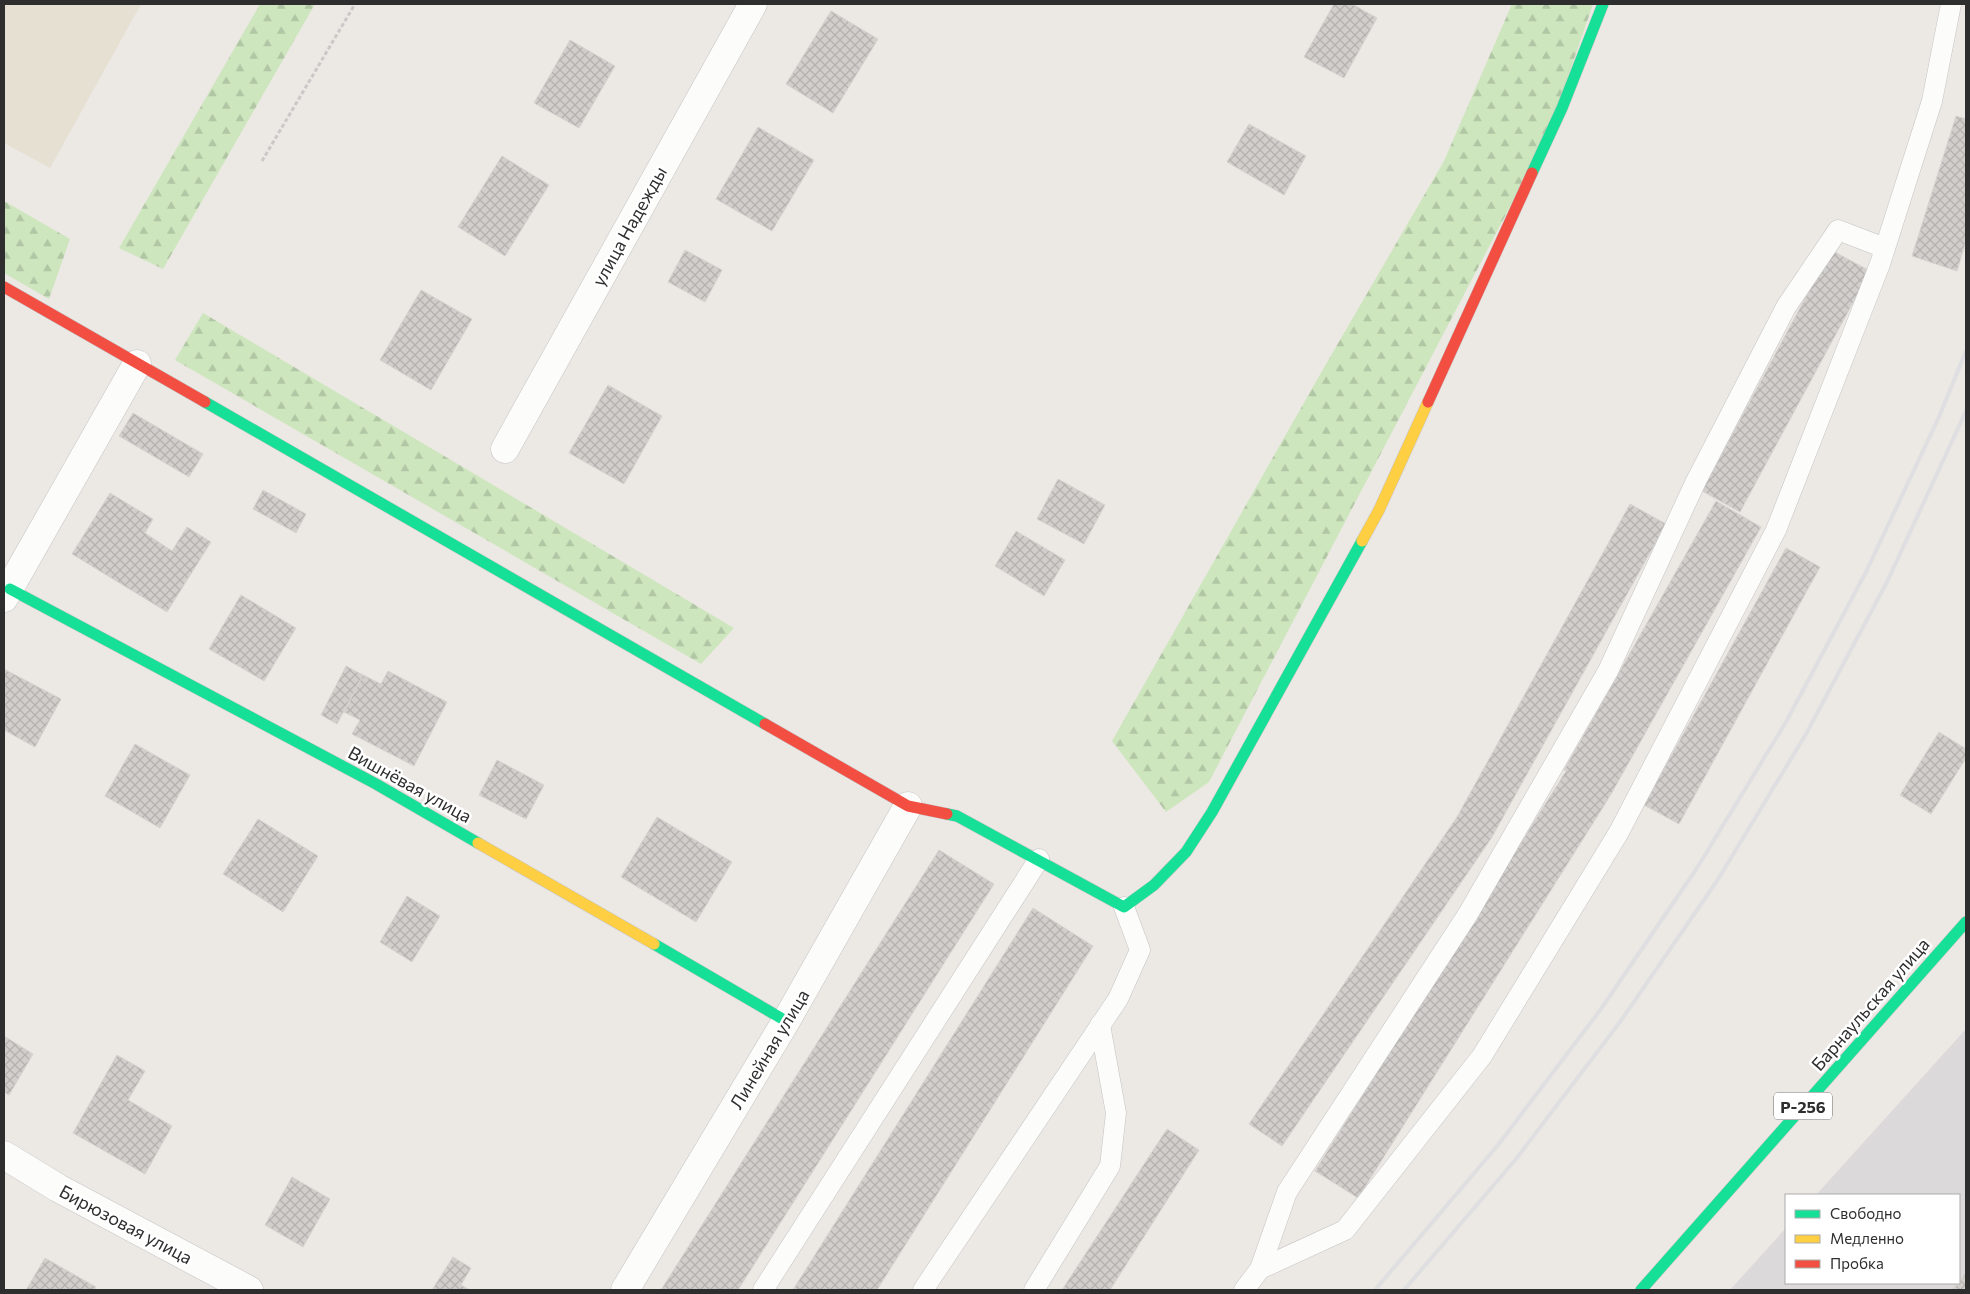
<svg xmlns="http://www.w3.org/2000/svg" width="1970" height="1294" viewBox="0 0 1970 1294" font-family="Commissioner,sans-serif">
<defs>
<pattern id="forest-firs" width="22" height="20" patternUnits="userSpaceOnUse" patternTransform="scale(1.25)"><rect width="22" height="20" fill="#cee6be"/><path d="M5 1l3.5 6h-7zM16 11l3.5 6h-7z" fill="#b1c6a4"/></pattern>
<pattern id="building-cross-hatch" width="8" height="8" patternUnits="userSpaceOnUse" patternTransform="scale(1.25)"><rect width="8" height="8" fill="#d1cecb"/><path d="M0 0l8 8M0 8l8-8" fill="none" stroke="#b4b1af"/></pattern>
</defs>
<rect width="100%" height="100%" fill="#ece8e4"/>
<!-- industrial -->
<path fill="#dcd9db" d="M1966 1029V1290H1730L1786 1228V1283H1959V1195H1816Z"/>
<!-- education -->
<path fill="#e6e0d3" d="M4 4H141L50 168 4 143Z"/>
<!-- forest -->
<g fill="url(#forest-firs)">
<path d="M260 4H315L163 269 119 248Z"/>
<path d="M1512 4H1593L1549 132 1209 782 1166 812 1112 741 1322 371 1444 161Z"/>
<path d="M4 201 70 239 49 299 4 273Z"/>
<path d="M203 313 734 628 701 664 175 360Z"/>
</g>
<!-- building -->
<g fill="url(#building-cross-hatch)" stroke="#d7d4d0">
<path d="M1334 4H1352L1377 18 1344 78 1304 57Z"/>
<path d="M831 11 878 39 833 113 786 84Z"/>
<path d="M570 40 615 66 579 128 534 103Z"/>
<path d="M1956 116 1966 119V241L1957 271 1912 256Z"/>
<path d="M1249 124 1306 156 1284 195 1227 162Z"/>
<path d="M758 127 814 160 772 231 716 199Z"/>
<path d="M502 156 549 185 505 256 458 227Z"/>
<path d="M685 250 722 270 705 302 668 282Z"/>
<path d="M1831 250 1870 271 1740 512 1702 491Z"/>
<path d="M421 290 472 319 431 390 380 360Z"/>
<path d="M608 385 662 416 624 484 569 453Z"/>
<path d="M133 413 203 454 189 477 119 436Z"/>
<path d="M1058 479 1105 505 1084 544 1037 519Z"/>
<path d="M263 490 306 514 296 533 253 509Z"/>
<path d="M110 493 153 519 145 533 172 551 187 527 211 542 167 612 72 554Z"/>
<path d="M1716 501 1761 527 1610 796 1358 1198 1315 1171 1566 771 1564 770Z"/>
<path d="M1630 504 1666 524 1492 837 1282 1146 1249 1124 1457 817Z"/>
<path d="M1016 531 1065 560 1044 596 995 566Z"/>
<path d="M1786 548 1820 567 1679 824 1644 805Z"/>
<path d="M241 595 296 628 264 681 209 649Z"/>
<path d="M346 666 363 675 337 724 321 715Z"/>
<path d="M4 669 61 699 35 747 4 730Z"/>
<path d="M388 671 447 702 414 766 352 734 360 720 344 712 363 675 381 684Z"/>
<path d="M1939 732 1966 749V758L1931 814 1900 795Z"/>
<path d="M135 744 190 775 160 828 105 796Z"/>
<path d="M497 760 544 785 526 819 479 795Z"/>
<path d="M657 817 732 862 696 922 621 877Z"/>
<path d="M258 819 318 856 283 912 223 874Z"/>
<path d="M939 850 994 884 738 1290H661Z"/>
<path d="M407 896 440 916 412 962 380 942Z"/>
<path d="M1033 908 1093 946 877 1290H793Z"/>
<path d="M4 1036 33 1054 9 1095 4 1092Z"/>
<path d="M117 1055 145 1071 128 1100 172 1126 145 1174 73 1133Z"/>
<path d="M1167 1129 1199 1150 1110 1290H1062Z"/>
<path d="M292 1177 330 1199 303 1247 265 1225Z"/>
<path d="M453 1257 471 1268 461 1285 470 1290H432Z"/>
<path d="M45 1258 96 1287 94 1290H26Z"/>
<path d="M1966 1272V1290H1951L1959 1283Z"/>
</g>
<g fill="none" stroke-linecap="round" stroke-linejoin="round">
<defs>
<g id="lane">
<path d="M1260 1269 1287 1192 1468 914 1608 671 1696 481 1786 307 1838 230 1885 248"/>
<path d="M763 1290 1039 859"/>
<path d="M923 1290 1118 999 1140 950 1124 907"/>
<path d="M1034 1290 1110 1166 1116 1113 1100 1025"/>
<path d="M1244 1290 1260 1269 1345 1230 1482 1056 1619 832 1776 530 1880 264 1932 101 1951 4"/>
</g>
<g id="street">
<path d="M505 449 753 4"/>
<path d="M4 598 137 364"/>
<path d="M4 1155 58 1188 249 1290"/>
<path d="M625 1290 786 1021 908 806"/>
</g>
<g id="fast">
<path d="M1532 173 1562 108 1603 4"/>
<path d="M205 402 765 724"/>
<path d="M10 589 376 784 478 843"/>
<path d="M947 814 957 816 1124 907 1154 885 1186 852 1212 812 1362 541"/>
<path d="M654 944 786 1021"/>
<path d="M1641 1290 1966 922"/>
</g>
<g id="slow">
<path d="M1362 541 1379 510 1428 402"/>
<path d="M478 843 654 944"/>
</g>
<g id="jam">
<path d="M4 287 205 402"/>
<path d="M1428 402 1532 173"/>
<path d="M765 724 908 806 947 814"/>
</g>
</defs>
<!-- lane casing -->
<use href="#lane" stroke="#c5c4c5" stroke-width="21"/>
<!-- street casing -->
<use href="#street" stroke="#c5c4c5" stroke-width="29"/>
<!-- fast casing -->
<use href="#fast" stroke="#c5c4c5" stroke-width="12"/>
<!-- slow casing -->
<use href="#slow" stroke="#c5c4c5" stroke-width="12"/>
<!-- jam casing -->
<use href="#jam" stroke="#c5c4c5" stroke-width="12"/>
<!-- path -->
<path stroke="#c9c9c8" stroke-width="3" stroke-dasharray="4 2.5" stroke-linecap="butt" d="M262 161 355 4"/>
<!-- lane -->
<use href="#lane" stroke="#fcfcfb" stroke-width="20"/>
<!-- street -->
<use href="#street" stroke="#fcfcfb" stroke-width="28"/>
<!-- fast -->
<use href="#fast" stroke="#16e098" stroke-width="11"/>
<!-- slow -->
<use href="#slow" stroke="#ffcf43" stroke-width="11"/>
<!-- jam -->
<use href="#jam" stroke="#f24e42" stroke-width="11"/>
<!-- rail -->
<g stroke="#dfdfe1" stroke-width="4">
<path d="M1375 1290 1498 1145 1601 1009 1697 868 1786 722 1866 572 1939 417 1966 351"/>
<path d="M1404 1290 1516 1159 1620 1022 1717 881 1806 734 1887 582 1966 411"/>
</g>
</g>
<g text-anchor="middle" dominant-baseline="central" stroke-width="5" stroke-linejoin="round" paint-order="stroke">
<!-- shield labels -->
<rect fill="#fff" stroke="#6d6d6d" stroke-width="1" x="1774" y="1092.5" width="58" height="27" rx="4"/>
<g font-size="16" font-weight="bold" fill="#2e2e2e">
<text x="1803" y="1106">Р-256</text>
</g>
<!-- street labels -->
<g font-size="18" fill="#2e2e2e" stroke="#fff">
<text transform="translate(629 226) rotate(-61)">улица Надежды</text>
<text transform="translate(410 784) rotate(29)">Вишнёвая улица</text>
<text transform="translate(1870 1004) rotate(-49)">Барнаульская улица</text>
<text transform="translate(769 1049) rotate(-59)">Линейная улица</text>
<text transform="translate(126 1224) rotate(28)">Бирюзовая улица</text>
</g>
</g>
<!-- border -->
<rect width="1970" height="1294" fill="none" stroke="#2e2e2e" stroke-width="10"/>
<!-- legend -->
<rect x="1785" y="1194" width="175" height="90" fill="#ffffff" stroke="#ababab"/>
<rect x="1795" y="1210" width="25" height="8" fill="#16e098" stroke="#ababab"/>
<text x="1830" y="1219" font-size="15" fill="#2e2e2e">Свободно</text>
<rect x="1795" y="1235" width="25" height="8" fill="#ffcf43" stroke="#ababab"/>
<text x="1830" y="1244" font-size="15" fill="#2e2e2e">Медленно</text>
<rect x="1795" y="1260" width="25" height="8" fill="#f24e42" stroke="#ababab"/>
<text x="1830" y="1269" font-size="15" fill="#2e2e2e">Пробка</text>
</svg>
